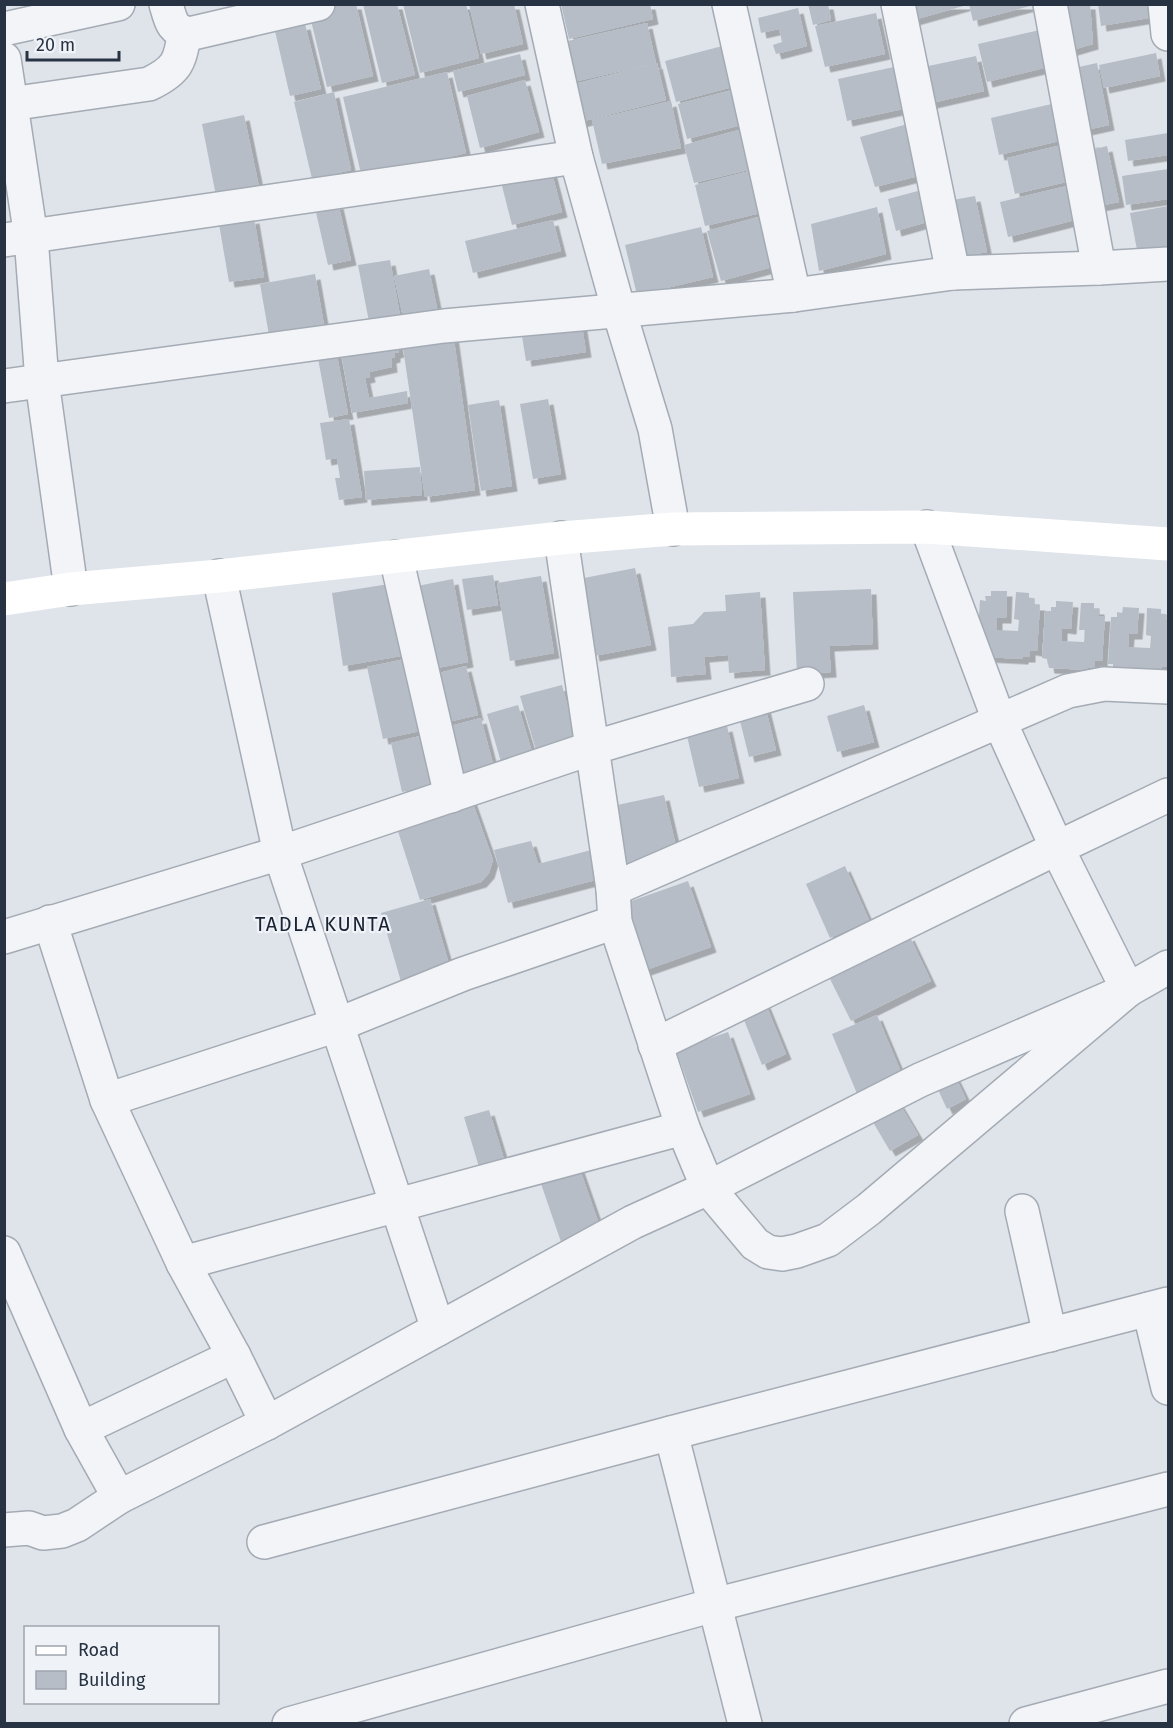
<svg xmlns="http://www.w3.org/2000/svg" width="1173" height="1728" viewBox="0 0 1173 1728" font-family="'Fira Sans',sans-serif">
<defs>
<filter id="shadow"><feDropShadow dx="5.5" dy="5.5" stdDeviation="0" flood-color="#0004"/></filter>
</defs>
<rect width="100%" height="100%" fill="#dfe4ea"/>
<!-- building -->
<g fill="#b6bdc7" filter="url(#shadow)">
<path d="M322 4H356L373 76 327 87 308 8Z"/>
<path d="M363 4H397L415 75 382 83Z"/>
<path d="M403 4H466L479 58 420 73Z"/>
<path d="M469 4H514L523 44 481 54Z"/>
<path d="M561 4H650L653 19 569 39Z"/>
<path d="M808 4H828L831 20 813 25Z"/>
<path d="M906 4H967V5L910 21Z"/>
<path d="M969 4H1034V5L973 21Z"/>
<path d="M1058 4H1090L1093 44 1069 51Z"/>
<path d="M1098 4H1153L1155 17 1101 26Z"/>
<path d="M798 8 807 46 776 54 773 45 782 42 779 29 761 33 758 18Z"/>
<path d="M876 13 885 54 825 67 815 26Z"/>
<path d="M647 23 656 63 569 83 559 43Z"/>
<path d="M305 24 321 89 290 96 275 31Z"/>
<path d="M1044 29 1052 66 987 82 978 44Z"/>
<path d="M730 44 740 85 676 102 665 61Z"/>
<path d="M1156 53 1160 76 1104 88 1099 65Z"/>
<path d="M520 54 525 75 458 92 453 71Z"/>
<path d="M976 56 984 91 923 105 914 69Z"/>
<path d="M657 63 666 100 580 122 571 85Z"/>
<path d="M1097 63 1109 125 1086 130 1074 68Z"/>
<path d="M894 67 903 109 847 121 838 79Z"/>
<path d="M447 72 466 153 362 178 343 97Z"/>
<path d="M525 80 539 132 480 148 467 96Z"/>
<path d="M740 88 749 123 687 139 678 104Z"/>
<path d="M334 92 351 170 312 179 294 102Z"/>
<path d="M671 101 681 148 602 164 592 120Z"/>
<path d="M1056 103 1064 140 999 155 991 118Z"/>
<path d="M244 115 259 187 216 196 202 124Z"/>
<path d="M915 122 926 174 875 187 860 137Z"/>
<path d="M746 128 756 168 694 183 684 145Z"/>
<path d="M1168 133V155L1128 161 1125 140Z"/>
<path d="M1094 142 1095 149 1107 146 1119 202 1094 207 1088 143Z"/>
<path d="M1070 143 1079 179 1015 194 1007 158Z"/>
<path d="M551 169 562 212 512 225 501 182Z"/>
<path d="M758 169 769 211 705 226 695 185Z"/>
<path d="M1168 169V199L1126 205 1122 176Z"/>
<path d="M1067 186 1075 220 1008 237 1000 202Z"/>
<path d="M929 188 934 220 896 231 888 199Z"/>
<path d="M975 196 987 252 958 257 947 201Z"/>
<path d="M338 203 351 260 328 265 315 208Z"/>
<path d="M1168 206V251L1138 255 1130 213Z"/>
<path d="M877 207 886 254 819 271 811 224Z"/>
<path d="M770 214 783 264 721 281 707 231Z"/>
<path d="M254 218 264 277 229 282 219 224Z"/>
<path d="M553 220 561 251 473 273 465 241Z"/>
<path d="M701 227 713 277 637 295 625 245Z"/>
<path d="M390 260 401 321 370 327 358 265Z"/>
<path d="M429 269 438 313 404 321 394 276Z"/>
<path d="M315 274 324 325 269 335 260 284Z"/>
<path d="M581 320 586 352 526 361 521 330Z"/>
<path d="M453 333 475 490 425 497 402 341Z"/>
<path d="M396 338 399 352 395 353V357L391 358 392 367 369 372 370 377 365 378 369 398 407 391 408 403 352 413 340 348Z"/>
<path d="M336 350 348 414 329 418 317 353Z"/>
<path d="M548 399 561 474 533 479 520 404Z"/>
<path d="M499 400 512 486 481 491 468 405Z"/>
<path d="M349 419 362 497 339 500 335 478H340L337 458 326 460 320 423Z"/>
<path d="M420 467 422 495 366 500 364 471Z"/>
<path d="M635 568 651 645 594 656 579 579Z"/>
<path d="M493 575 498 605 467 610 462 579Z"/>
<path d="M541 576 554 653 510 661 497 583Z"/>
<path d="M453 579 468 662 427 670 412 587Z"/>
<path d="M389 584 401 656 343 666 332 593Z"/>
<path d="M871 589 873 644 829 646 831 672 797 674 793 592Z"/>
<path d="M991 591H1007L1006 618H997V630L1018 631 1019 620 1014 619 1016 592 1029 593V599H1034V605H1040L1037 651 1030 650V657H1023V659L984 657 977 648 980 600 986 601 985 596H991Z"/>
<path d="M760 592 765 670 729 673 728 655 704 657 706 674 671 677 668 627 693 624 704 612 726 611 725 595Z"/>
<path d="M1056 601 1073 602 1071 629 1062 628V641L1084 642 1085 630H1079L1081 603H1094V609H1099V616H1105L1102 661H1095V668H1088V670L1049 668 1047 659 1042 658 1045 611H1051V607H1056Z"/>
<path d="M1123 607 1139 608 1137 634H1129L1128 647 1150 648 1151 636 1146 635 1147 608 1161 609V615H1166L1165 621H1168V667H1162L1161 674 1113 669V664H1108L1111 617H1117V612L1122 613Z"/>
<path d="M405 659 420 731 383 739 367 667Z"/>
<path d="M466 666 478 715 439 724 428 676Z"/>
<path d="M562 685 576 739 536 750 520 696Z"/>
<path d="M764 702 776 750 749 757 737 709Z"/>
<path d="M518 705 532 752 501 762 487 714Z"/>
<path d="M864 705 874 742 837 752 827 716Z"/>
<path d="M481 718 494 768 451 778 439 729Z"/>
<path d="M727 726 739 778 699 787 687 736Z"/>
<path d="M420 736 430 786 402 792 391 743Z"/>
<path d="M664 795 678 855 622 868 608 807Z"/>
<path d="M471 798 493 860 489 873 481 882 420 900 395 822Z"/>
<path d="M531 841 538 864 595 849 603 878 508 903 494 850Z"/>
<path d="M845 866 869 920 830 938 806 884Z"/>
<path d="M688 881 711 947 643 971 620 905Z"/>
<path d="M430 899 451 971 402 985 381 913Z"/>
<path d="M909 935 931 981 851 1021 828 975Z"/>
<path d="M764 1000 786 1054 762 1065 740 1010Z"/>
<path d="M877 1015 903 1077 858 1096 832 1034Z"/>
<path d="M728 1032 750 1094 698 1112 676 1050Z"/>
<path d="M952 1070 966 1099 947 1109 933 1079Z"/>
<path d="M895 1096 918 1135 890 1151 867 1112Z"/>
<path d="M489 1110 504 1159 479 1167 464 1117Z"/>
<path d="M578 1164 600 1227 561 1242 539 1178Z"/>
</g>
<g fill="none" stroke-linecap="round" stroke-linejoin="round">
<defs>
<g id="street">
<path d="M166 4C171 21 171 29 189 34L318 4"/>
<path d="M542 4 576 157 619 311 655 429 673 529"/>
<path d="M729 4 794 295"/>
<path d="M898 4 953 273"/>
<path d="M1050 4 1099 268"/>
<path d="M1165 4 1168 34"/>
<path d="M4 29 118 4"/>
<path d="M4 59 31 237 42 381 71 589"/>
<path d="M10 104 149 84C176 71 181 62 184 33"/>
<path d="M4 240 576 157"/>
<path d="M4 386 444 326 794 295 953 273 1099 268 1168 264"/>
<path d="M561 538 613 889 615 922 683 1128 708 1188 755 1244 768 1252 782 1254 797 1251 828 1240 869 1209 1128 990 1168 967"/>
<path d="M396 557 451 796"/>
<path d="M219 576 280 853 438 1329"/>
<path d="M613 889 1068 691 1104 684 1168 687"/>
<path d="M50 922 107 1100 183 1263 234 1356 267 1423"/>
<path d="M4 937 280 853 592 748 807 684"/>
<path d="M655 1045 1057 848 1168 795"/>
<path d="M107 1100 337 1025 463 974 615 922"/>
<path d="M1022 1211 1050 1335"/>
<path d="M4 1253 81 1429 119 1497"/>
<path d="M183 1263 683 1128"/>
<path d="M1149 1309 1168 1388"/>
<path d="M81 1429 234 1356"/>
<path d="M671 1433 745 1724"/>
<path d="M4 1530 29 1528 43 1533 62 1531 77 1525 119 1497 267 1423 633 1222 708 1188 920 1080 1128 990 1057 848 999 720 927 527"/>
<path d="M264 1542 671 1433 1168 1304"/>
<path d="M289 1724 714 1605 1168 1489"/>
<path d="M1026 1724 1168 1686"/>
</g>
</defs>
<!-- street casing -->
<use href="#street" stroke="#a4abb4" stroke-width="36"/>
<!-- street -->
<use href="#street" stroke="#f2f4f7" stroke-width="33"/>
<!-- secondary -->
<path stroke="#fff" stroke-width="33" d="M4 599 71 589 219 576 561 538 673 529 927 527 1168 544"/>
</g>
<g text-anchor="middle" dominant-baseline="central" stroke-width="4.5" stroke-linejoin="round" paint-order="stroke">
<!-- neighbourhood labels -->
<g font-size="20" letter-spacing="1.5" fill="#192333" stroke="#eff2f7">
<text x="323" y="924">TADLA KUNTA</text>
</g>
</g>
<!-- border -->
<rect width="1173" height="1728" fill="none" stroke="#273242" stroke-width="12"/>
<!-- legend -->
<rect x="24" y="1626" width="195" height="78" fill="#eff2f7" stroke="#9fa5af" stroke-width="1.5"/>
<rect x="36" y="1646" width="30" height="9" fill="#ffffff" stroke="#9fa5af" stroke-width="1.5"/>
<text x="78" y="1656" font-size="18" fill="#273242">Road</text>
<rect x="36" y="1671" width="30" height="18" fill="#b6bdc7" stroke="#9fa5af" stroke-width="1.5"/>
<text x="78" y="1686" font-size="18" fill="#273242">Building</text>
<!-- scale -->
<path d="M27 51v9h92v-9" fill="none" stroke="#273242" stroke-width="3"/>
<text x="36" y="51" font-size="18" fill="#273242" stroke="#eff2f7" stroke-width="4.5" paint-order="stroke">20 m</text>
</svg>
